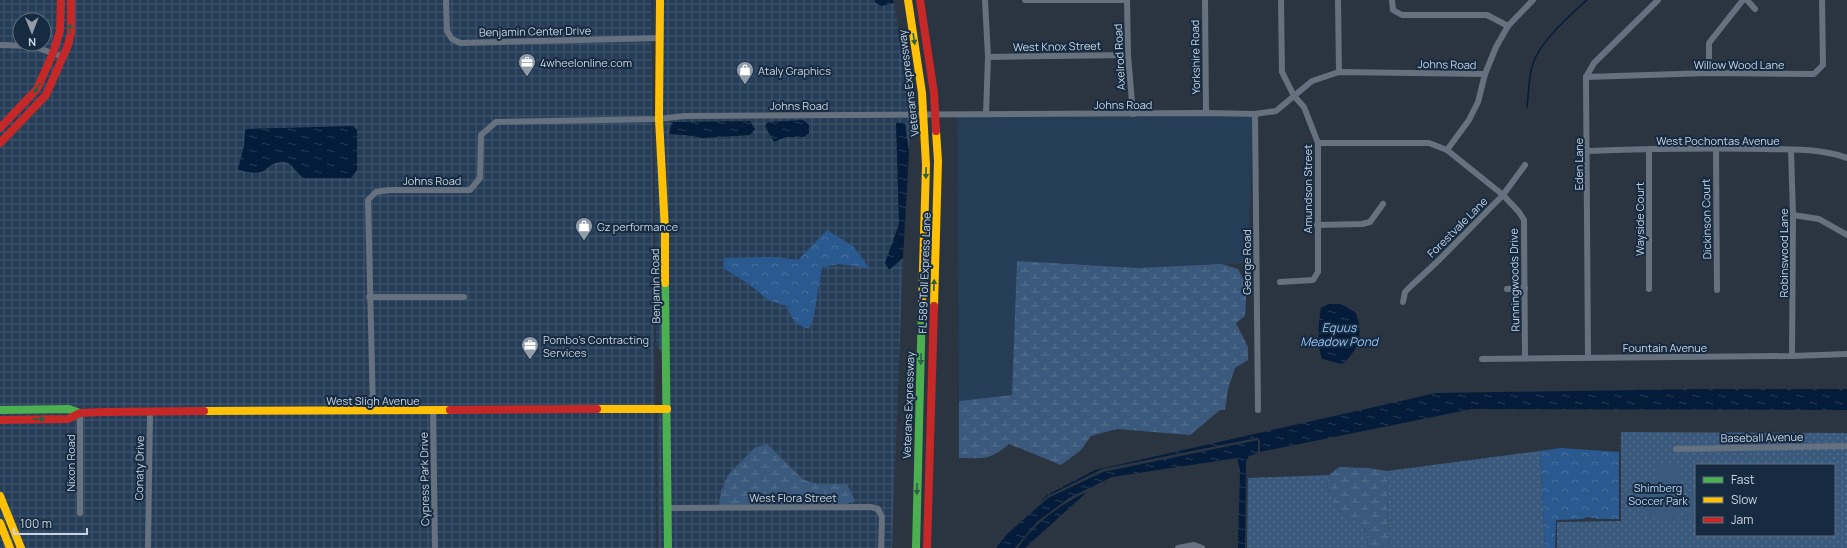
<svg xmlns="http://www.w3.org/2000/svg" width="1847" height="548" viewBox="0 0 1847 548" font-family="Manrope,sans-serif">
<defs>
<pattern id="industrial-grid" width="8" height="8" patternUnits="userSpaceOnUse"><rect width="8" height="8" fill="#263d57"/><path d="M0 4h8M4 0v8" fill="none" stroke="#44586f"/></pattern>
<pattern id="green-dots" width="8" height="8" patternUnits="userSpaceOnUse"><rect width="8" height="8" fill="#3b597c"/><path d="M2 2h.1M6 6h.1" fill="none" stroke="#56708e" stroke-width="1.8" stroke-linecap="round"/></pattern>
<pattern id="forest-crowns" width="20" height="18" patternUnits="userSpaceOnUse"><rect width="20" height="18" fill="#2a5990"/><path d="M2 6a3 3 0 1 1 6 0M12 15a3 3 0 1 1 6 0" fill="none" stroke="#47709f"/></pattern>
<pattern id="wetland-marsh" width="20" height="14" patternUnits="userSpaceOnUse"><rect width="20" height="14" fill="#3b597c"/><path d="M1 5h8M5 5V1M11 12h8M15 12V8" fill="none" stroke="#56708e"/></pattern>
<pattern id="water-ripples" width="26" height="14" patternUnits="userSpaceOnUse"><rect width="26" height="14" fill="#041c39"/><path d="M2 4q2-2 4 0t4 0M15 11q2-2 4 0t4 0" fill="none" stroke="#273c56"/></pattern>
</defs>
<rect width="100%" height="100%" fill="#2a3541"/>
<!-- built -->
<g fill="#263d57">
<path d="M653 0H657V35L653 36Z"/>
<path d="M1206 116 1253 117 1248 263 1138 268 1017 261 1012 395 959 401 957 117Z"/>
</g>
<!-- industrial -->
<g fill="url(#industrial-grid)" fill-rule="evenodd">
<path d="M0 0H651L656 548H0ZM20 20H44V44H20Z"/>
<path d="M663 0H875V2L881 6 894 3 911 103V112L681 113 662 116Z"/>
<path d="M910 117 909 152 905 123 896 124 899 224 889 269 903 258 892 548H884L879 506 874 504H847L854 501 847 485 819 484 804 480 788 464 754 448 728 475 721 491 719 505H670L662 122 681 119ZM750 121 755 129 750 135 702 138 685 135 669 134ZM768 122H778L804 137H786ZM827 230 868 267 838 264 822 268 818 291 795 323 786 306 768 300 750 285 723 268 777 257 798 260Z"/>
<path d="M654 122H657L662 231 664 356 656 345Z"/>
<path d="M657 412H664L665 548H658Z"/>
<path d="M872 510 876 511 880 518 879 548H670V511Z"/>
</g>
<!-- green -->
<g fill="url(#green-dots)" fill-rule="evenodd">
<path d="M1621 432 1847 433V548H1557V522L1621 521ZM1696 465H1834V535H1696Z"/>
<path d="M1540 451 1545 548H1390L1387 500V471Z"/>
<path d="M1329 475 1326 487 1342 514 1361 523 1367 536 1368 548H1247L1248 478Z"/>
</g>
<!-- forest -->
<g fill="url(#forest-crowns)">
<path d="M827 230 854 247 869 268 838 264 822 268 814 315 809 329 795 323 786 306 768 300 750 285 723 268 724 258 777 257 798 260Z"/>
<path d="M1561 448 1619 452V519H1598L1586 517 1584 519 1556 520 1555 548H1545L1540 451Z"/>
</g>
<!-- wetland -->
<g fill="url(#wetland-marsh)">
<path d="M1017 261 1138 268 1222 264 1238 269 1247 286 1245 316 1236 323 1248 347V360L1235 368 1228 389 1225 410H1220L1190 435 1117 429 1091 436 1081 450 1061 465 1009 444C989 461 985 458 959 458V401L1012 395Z"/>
<path d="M767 444 804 480 819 484H847L855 501 847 504 719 505 721 491 728 475 754 448Z"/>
<path d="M1339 467 1368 468 1387 471V500L1390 548H1368L1367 536 1361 523 1342 514 1326 487 1329 475Z"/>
</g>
<!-- pitch -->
<g fill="#3b597c">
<path d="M1656 464H1678L1680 466C1679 484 1680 500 1678 519L1674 522 1642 515C1642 503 1643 490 1656 484Z"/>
<path d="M1696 489V521H1686C1685 510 1688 498 1696 489Z"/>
<path d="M1611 546V548H1566V547Z"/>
</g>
<!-- water -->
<g fill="url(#water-ripples)">
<path d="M875 0H893L894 3 881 6 875 2Z"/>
<path d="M803 120 809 125V133L804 137H786L774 142 765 126 768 122Z"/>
<path d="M750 121 755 129 750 135 702 138 685 135 669 134 672 122Z"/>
<path d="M896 123H905L909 152 903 258 889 270 885 263 899 224Z"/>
<path d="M353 126 357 130V170L351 178H304C296 174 294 164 285 162 276 161 271 165 265 170 259 175 244 172 238 169L244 146 245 130 248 129Z"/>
<path d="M1329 304H1342L1356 313C1363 335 1360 349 1342 364L1322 359C1317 344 1318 324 1321 308Z"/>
<path d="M1697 389H1847V410L1472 409 1260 452V440L1257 438 1102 469 1048 496 1038 504 1047 495 1095 470 1436 393Z"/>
<path d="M1258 440V453L1249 456 1246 461 1245 548H1238L1240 470 1237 458 1112 477 1069 498 1037 522 1015 548H996L1007 534 1048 498 1103 472Z"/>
<path d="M1087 492 1025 548H1018C1034 523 1061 504 1087 492Z"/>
</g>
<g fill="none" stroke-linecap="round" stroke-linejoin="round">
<!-- stream -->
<path stroke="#041c39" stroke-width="1.5" d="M1527 107C1529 92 1528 75 1534 61 1541 41 1571 14 1587 0"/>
<!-- street -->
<g stroke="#65717f" stroke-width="6">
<path d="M446 0 447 31 452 39 460 43 660 38"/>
<path d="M985 0 988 57 986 114"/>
<path d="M1025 0H1127"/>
<path d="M1127 0 1128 55 1133 114"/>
<path d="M1205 0 1206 113"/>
<path d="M1338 0 1339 72"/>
<path d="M1392 0 1393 10 1402 15H1487L1508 26"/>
<path d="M1747 0 1755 9"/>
<path d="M0 45 33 46 63 57"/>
<path d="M988 57 1128 55"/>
<path d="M1709 73V43L1743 0"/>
<path d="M1586 77 1709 73 1814 74 1823 65 1822 0"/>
<path d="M1255 114 1258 410"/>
<path d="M1318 143H1429L1447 150 1503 195 1519 212 1524 220 1525 358"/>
<path d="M1716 148 1717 290"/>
<path d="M1649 149V289"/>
<path d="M1447 150 1469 120 1478 102 1485 74 1496 47 1508 26 1533 0"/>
<path d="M1791 150 1793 215 1792 356"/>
<path d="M1588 151C1647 149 1706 148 1766 149 1793 150 1820 148 1847 158"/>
<path d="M1793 215 1819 219 1847 235"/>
<path d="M1317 225 1362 224 1370 222 1383 204"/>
<path d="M1280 282 1313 280 1318 272V143L1304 107 1294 96 1282 72 1281 0"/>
<path d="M1507 289 1525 288"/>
<path d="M369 297H464"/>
<path d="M1403 302 1405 292 1411 286 1439 260 1503 195 1525 165"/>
<path d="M1588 357 1586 77 1594 63 1658 0"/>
<path d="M1482 359 1792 356 1847 354"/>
<path d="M373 411 368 200 376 192 389 190H470L480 178 481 135 496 122 659 119 684 116 1206 113 1255 114 1276 111 1312 81 1339 72 1485 74"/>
<path d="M433 411 435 548"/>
<path d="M1676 449 1847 446"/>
<path d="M668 508 871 507 878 509 882 517 881 548"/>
<path d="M80 513V413"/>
<path d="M148 548 150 413"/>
<path d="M1178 548 1194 545 1202 548"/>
</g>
<!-- fast -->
<g stroke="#4caf50" stroke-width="8">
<path d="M665 283 668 548"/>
<path d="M0 410 69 409 80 413"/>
<path d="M916 548 922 304"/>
</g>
<!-- slow -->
<g stroke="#ffc107" stroke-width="8">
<path d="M660 0 659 119 665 231V283"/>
<path d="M908 0 922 93 926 165 922 304"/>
<path d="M934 306 938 161 936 131"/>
<path d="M597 409H667"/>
<path d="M204 411 450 410"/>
<path d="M0 496 21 548"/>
<path d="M0 523 10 548"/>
</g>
<!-- jam -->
<g stroke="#c62828" stroke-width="8">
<path d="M920 0 934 93 936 131"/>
<path d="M0 128 37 89 53 53 60 31 61 0"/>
<path d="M0 143 46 95 68 45 71 33V0"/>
<path d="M450 410 597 409"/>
<path d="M0 420 68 419 80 413 103 412 204 411"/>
<path d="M927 548 934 306"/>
</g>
</g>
<!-- one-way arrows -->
<defs><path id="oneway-solid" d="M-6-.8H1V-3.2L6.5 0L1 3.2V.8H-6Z"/></defs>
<g fill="#2c5f46">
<use href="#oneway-solid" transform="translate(70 29) rotate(-86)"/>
<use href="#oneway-solid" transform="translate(914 39) rotate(81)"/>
<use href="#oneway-solid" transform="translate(37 88) rotate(123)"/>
<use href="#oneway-solid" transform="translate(926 173) rotate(91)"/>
<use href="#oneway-solid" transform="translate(934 285) rotate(-88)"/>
<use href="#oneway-solid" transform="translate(921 359) rotate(92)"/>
<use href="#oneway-solid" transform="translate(39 419) rotate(-1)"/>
<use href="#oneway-solid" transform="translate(917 489) rotate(91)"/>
</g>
<!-- icons -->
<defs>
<symbol id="office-pin" viewBox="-11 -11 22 30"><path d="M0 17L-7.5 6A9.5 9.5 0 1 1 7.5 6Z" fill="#919caa" stroke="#162a40"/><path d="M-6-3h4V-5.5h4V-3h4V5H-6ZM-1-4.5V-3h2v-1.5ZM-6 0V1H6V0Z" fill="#fff"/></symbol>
<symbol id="shop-pin" viewBox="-11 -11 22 30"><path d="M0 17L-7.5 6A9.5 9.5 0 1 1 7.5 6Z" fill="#919caa" stroke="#162a40"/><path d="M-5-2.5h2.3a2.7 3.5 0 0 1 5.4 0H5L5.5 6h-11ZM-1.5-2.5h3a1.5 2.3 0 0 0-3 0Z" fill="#fff"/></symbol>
</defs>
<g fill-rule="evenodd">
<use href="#office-pin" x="517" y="52" width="20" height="27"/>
<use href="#shop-pin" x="735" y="60" width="20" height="27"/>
<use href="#shop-pin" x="574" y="216" width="20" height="27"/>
<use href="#office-pin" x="520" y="335" width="20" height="27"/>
</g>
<g text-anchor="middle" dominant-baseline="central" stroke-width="4" stroke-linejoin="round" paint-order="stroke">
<!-- street labels -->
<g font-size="11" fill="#c8d4e3" stroke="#162a40">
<text transform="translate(535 31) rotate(-1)">Benjamin Center Drive</text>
<text transform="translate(1057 46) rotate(-1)">West Knox Street</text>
<text transform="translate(1119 57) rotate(-93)">Axelrod Road</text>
<text transform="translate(1195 57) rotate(-91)">Yorkshire Road</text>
<text transform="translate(1447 64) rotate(1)">Johns Road</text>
<text x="1739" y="64">Willow Wood Lane</text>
<text transform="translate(908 83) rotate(-97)">Veterans Expressway</text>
<text x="1123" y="104">Johns Road</text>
<text x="799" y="105">Johns Road</text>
<text x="1718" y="140">West Pochontas Avenue</text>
<text transform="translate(1578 164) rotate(-90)">Eden Lane</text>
<text x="432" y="180">Johns Road</text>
<text transform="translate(1307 189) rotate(-90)">Amundson Street</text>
<text transform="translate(1639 219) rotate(-90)">Wayside Court</text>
<text transform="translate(1706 219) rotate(-91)">Dickinson Court</text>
<text transform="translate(1457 227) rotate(-45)">Forestvale Lane</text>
<text transform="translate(1783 253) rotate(-90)">Robinswood Lane</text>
<text transform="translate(1246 262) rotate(-90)">George Road</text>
<text transform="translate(924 273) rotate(-88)">FL 589 Toll Express Lane</text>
<text transform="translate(1514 280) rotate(-91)">Runningwoods Drive</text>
<text transform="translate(655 286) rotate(-91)">Benjamin Road</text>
<text x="1665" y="347">Fountain Avenue</text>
<text x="373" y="400">West Sligh Avenue</text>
<text transform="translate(908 405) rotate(-88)">Veterans Expressway</text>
<text transform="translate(1762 437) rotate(-1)">Baseball Avenue</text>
<text transform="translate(70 463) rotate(-90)">Nixon Road</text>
<text transform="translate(139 468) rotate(-89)">Conaty Drive</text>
<text transform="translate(424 479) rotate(-91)">Cypress Park Drive</text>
<text x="793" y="497">West Flora Street</text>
</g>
<!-- poi labels -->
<g font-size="11" fill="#c8d4e3" stroke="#162a40" text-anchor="start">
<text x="540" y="62">4wheelonline.com</text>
<text x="758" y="70">Ataly Graphics</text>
<text x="597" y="226">Gz performance</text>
<text x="543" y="339">Pombo's Contracting<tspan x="543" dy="13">Services</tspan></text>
</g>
<!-- park labels -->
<g font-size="11" fill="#b9d6f8" stroke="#162a40">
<text x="1658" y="487">Shimberg<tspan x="1658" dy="13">Soccer Park</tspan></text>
</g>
<!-- water labels -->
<g font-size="12" font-style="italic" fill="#97c2f5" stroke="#162a40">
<text x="1339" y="327">Equus<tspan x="1339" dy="14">Meadow Pond</tspan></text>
</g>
</g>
<!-- legend -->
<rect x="1695" y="464" width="140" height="72" fill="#162a40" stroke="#5d6e81"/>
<rect x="1703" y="477" width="20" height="6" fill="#4caf50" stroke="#5d6e81"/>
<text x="1731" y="484" font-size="12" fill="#c8d4e3">Fast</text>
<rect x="1703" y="497" width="20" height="6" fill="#ffc107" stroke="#5d6e81"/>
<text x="1731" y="504" font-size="12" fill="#c8d4e3">Slow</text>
<rect x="1703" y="517" width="20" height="6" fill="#c62828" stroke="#5d6e81"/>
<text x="1731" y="524" font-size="12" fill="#c8d4e3">Jam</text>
<!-- north arrow -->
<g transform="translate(32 32) rotate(179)"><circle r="19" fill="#162a40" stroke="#5d6e81"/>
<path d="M0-3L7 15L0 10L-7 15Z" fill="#919caa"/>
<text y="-6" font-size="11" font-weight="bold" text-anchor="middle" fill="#c8d4e3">N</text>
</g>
<!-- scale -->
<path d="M14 528v6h73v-6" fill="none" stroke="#c8d4e3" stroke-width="2"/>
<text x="20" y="528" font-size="12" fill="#c8d4e3" stroke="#162a40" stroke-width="3" paint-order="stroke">100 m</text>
</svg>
